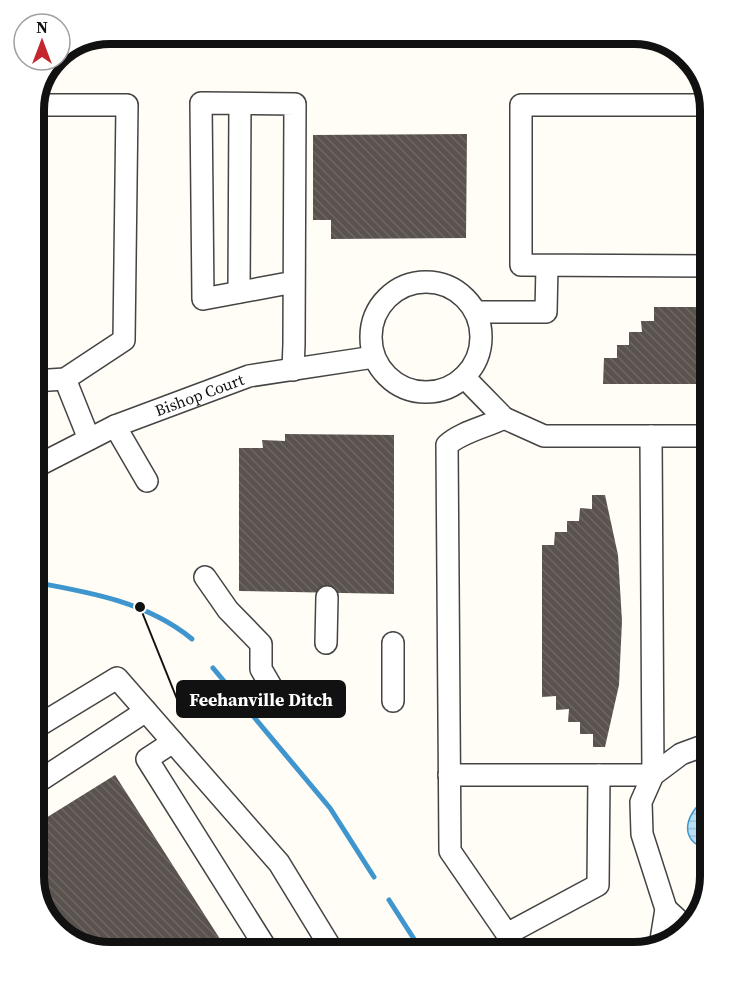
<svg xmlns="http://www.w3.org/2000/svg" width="744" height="986" viewBox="0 0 744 986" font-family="'Source Serif 4',serif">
<defs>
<pattern id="water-rules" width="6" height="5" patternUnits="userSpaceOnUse" patternTransform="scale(1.5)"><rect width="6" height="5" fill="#b9e0f7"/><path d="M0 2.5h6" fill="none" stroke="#9ebfd3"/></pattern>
<pattern id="building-back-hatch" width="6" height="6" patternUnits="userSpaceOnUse" patternTransform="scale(1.5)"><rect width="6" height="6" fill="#5a524d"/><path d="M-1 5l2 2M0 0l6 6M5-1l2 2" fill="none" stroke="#6d6662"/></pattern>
</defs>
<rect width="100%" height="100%" fill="#fffdf5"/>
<!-- water -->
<path fill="url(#water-rules)" stroke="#3f96cf" stroke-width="1.5" d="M711 795V850C674 842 686 810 711 795Z"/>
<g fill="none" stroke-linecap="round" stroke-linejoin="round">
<!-- stream -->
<g stroke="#3f96cf" stroke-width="5">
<path d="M33 582C89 592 147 602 192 639"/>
<path d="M213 668 330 808 374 877"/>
<path d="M389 900 423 953"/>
</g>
</g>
<!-- building -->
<g fill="url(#building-back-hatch)">
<path d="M467 134 466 238 331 239V220H313V135Z"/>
<path d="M654 307H711V384H603L604 358H617V345H629V332H642L641 321H654Z"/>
<path d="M285 434 394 435V594L239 591V448H263L262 440 285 441Z"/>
<path d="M592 495H605L618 555 622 621 619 685 605 747H593V734H580V722H568L569 709 556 710V696L542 697V545H554L555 532H567V521H579L580 508 592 509Z"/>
<path d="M115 775 229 953H105L71 943 46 919 33 877V826Z"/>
</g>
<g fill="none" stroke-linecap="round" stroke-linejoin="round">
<defs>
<g id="minor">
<path d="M710 105H521V265L711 266"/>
<circle cx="426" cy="337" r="55"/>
<path d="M239 292 240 104"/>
<path d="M476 312H546L547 266"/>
<path d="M293 370 294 344 295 104 201 103 203 299 294 282"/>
<path d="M464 377 504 418 544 436H711"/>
<path d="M65 379 89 439"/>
<path d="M33 381 65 379 124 340 127 105H33"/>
<path d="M504 418C486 427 461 432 447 445L450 851 507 934 598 885 599 775"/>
<path d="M115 426 147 481"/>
<path id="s1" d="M33 468 115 426 249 376 374 357"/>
<path d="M205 577 228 610 261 644V669L279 700H287"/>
<path d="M326 643 327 597"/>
<path d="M393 643V701"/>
<path d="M33 729 117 678 279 863 334 953"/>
<path d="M173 742 147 759 269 953"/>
<path d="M449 775H653L651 436"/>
<path d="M33 785 146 711"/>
<path d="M666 909 688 929"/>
<path d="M660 946 666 909 642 834 641 802 653 775 681 754 711 743"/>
</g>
</defs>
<!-- minor casing -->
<use href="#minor" stroke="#444" stroke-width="24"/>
<!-- minor -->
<use href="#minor" stroke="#fff" stroke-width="21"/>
</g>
<g text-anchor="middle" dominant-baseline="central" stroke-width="6" stroke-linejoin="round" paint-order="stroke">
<!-- street labels -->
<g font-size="16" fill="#111" stroke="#fff">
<text stroke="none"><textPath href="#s1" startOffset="182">Bishop Court</textPath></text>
</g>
</g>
<!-- crop -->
<path d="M0 0H744V986H0ZM110 44H634A66 66 0 0 1 700 110V876A66 66 0 0 1 634 942H110A66 66 0 0 1 44 876V110A66 66 0 0 1 110 44Z" fill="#fff" fill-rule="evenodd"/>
<path fill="none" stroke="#111" stroke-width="8" d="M110 44H634A66 66 0 0 1 700 110V876A66 66 0 0 1 634 942H110A66 66 0 0 1 44 876V110A66 66 0 0 1 110 44Z"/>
<!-- callouts -->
<path fill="none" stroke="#111" stroke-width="2" d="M140 607L177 699"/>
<circle fill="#111" stroke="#fff" stroke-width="2" cx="140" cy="607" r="6"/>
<rect fill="#111" stroke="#111" stroke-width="2" x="177" y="681" width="168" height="36" rx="6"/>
<g font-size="18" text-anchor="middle" font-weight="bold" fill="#fff">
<text x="261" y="706">Feehanville Ditch</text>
</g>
<!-- north arrow -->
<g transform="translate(42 42)"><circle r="28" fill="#ffffff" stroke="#a0a0a0" stroke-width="1.5"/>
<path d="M0-4.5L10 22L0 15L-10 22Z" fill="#c4262e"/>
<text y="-9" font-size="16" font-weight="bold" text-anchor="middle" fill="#111111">N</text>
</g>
</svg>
